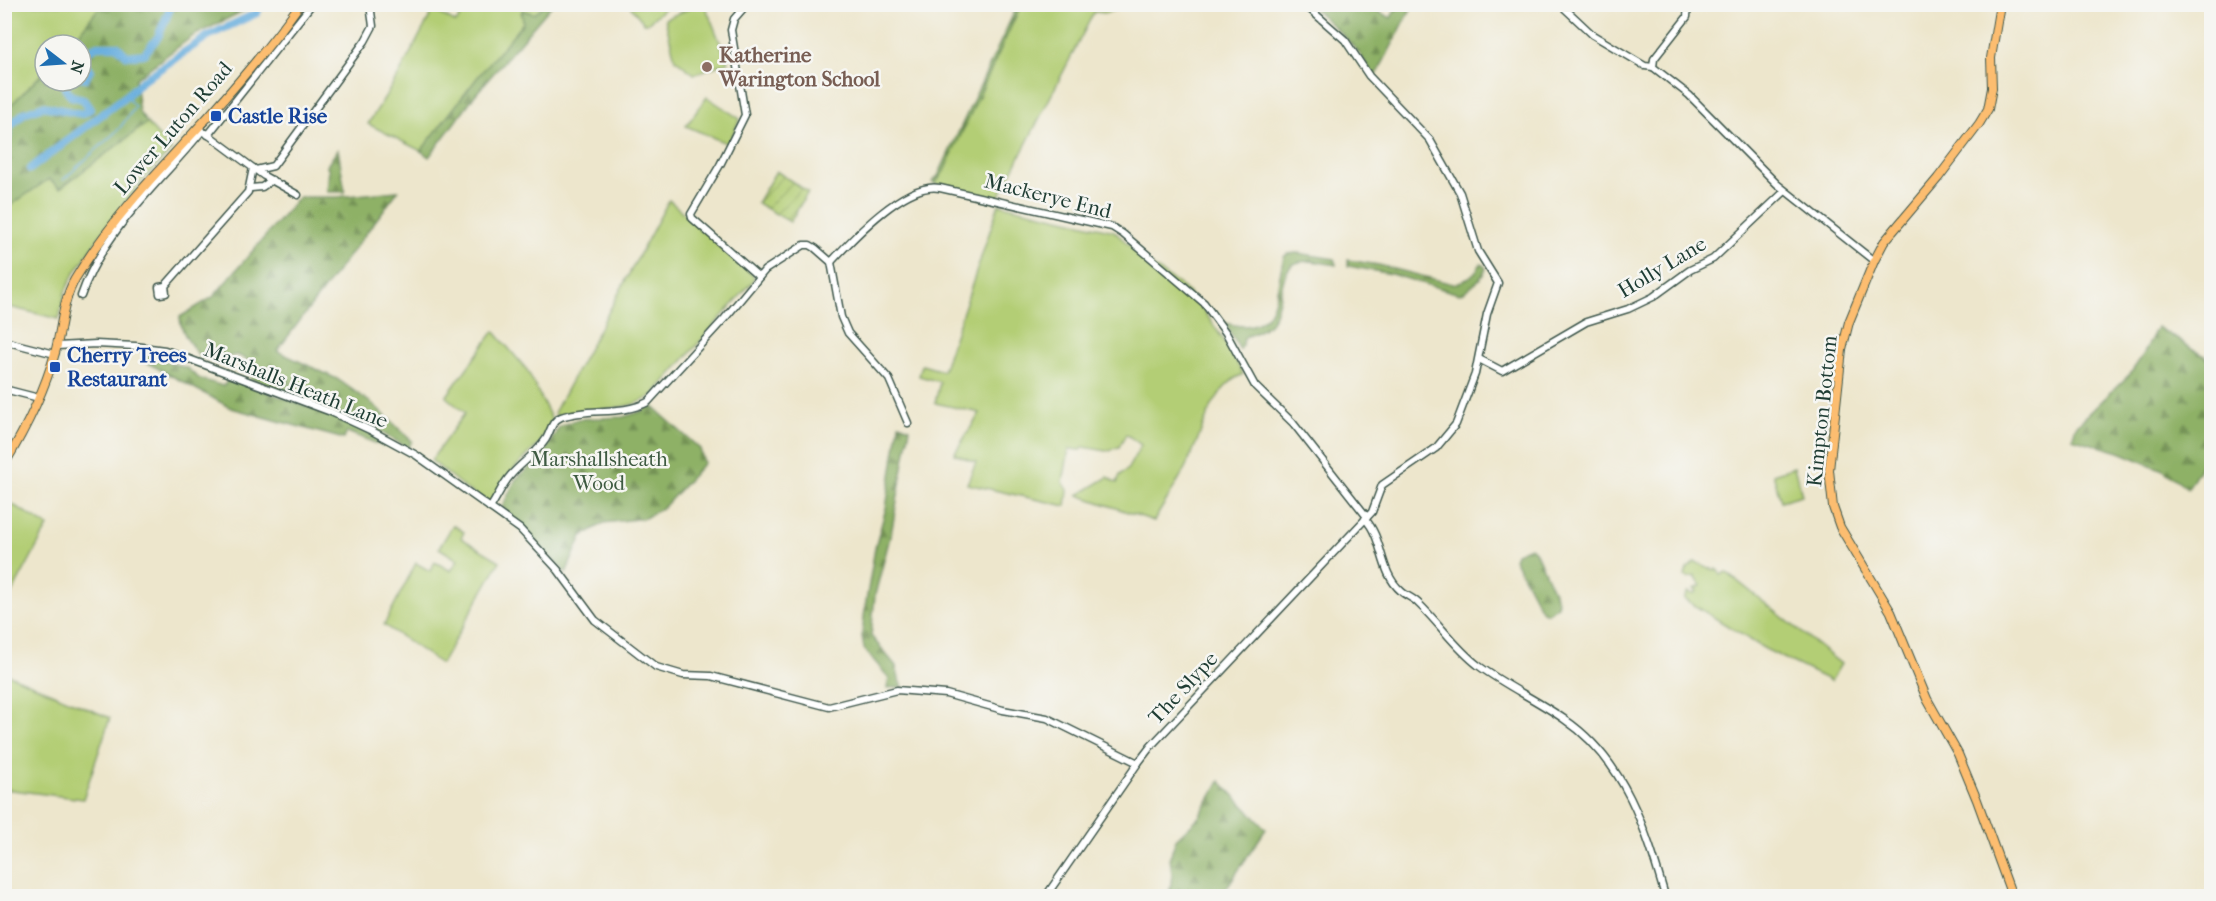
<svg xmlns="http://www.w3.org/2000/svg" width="2216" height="901" viewBox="0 0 2216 901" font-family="'IM FELL French Canon',serif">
<defs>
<pattern id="forest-firs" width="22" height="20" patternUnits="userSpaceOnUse" patternTransform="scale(1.5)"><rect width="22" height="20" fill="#8eb166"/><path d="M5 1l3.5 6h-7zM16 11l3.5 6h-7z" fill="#739155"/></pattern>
<pattern id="garden-furrows" width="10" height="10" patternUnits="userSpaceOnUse" patternTransform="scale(1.5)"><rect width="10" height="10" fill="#b3ce75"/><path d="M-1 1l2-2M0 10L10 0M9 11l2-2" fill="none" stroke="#91a861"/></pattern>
</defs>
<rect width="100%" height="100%" fill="#f6f6f2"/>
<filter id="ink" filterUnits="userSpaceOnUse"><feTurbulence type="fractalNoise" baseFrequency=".0167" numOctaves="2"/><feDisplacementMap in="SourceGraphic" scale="12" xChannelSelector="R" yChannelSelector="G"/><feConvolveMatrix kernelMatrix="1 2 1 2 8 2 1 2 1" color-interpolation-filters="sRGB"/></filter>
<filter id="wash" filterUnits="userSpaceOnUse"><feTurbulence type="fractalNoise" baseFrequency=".008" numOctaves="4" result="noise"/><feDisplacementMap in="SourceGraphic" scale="24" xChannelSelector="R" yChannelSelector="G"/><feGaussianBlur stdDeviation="1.35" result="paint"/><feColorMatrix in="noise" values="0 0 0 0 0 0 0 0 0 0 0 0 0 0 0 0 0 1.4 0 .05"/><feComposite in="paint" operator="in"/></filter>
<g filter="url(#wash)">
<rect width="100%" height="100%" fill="#ede6cc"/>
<!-- green -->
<g fill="#b3ce75" stroke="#698654" stroke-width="1.5">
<path d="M1093 4 1097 6 1099 5H1127L1107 13 1094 12 998 199 935 184 944 171 1021 5Z"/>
<path d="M5 5H101L70 45H45V71L5 111Z"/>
<path d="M436 5H441L437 12 456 23 467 5H544L534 14 524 10 521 13 523 17V23L477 78 421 151 368 124 398 76Z"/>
<path d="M629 5H669L647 23H644Z"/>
<path d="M698 5H705L728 62 694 74 675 59 665 19Z"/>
<path d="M707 97 740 119 728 144 686 126Z"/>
<path d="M147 123 171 150 144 179 106 227 72 277 65 292 59 319 5 306V209L49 179 60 188Z"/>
<path d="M669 200 753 275 754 280 653 395C627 413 587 407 556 416L554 413Z"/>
<path d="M999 204 1114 231 1148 263 1184 288 1202 308 1227 345 1243 374C1209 389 1203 434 1187 464 1178 483 1165 502 1154 521L1078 495 1108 477 1117 483 1120 475 1127 470 1141 445 1126 434 1119 447 1106 451 1084 447 1081 450 1069 449 1063 482 1068 490 1066 506 967 484 976 462 954 454 980 413 935 403 940 382 919 376 922 365 943 371Z"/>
<path d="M494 331 527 370 552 420 540 443 510 473 492 505 466 489 431 460 465 413 446 397Z"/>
<path d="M1794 467 1802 495 1781 501 1773 474Z"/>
<path d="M5 500 48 526 5 606 4 501Z"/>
<path d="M453 525 464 532 461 538 500 561 441 664 384 625 416 563 430 571 435 562 451 571 458 560 439 548Z"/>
<path d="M1695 562 1714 570 1717 569 1721 575 1726 572 1841 664 1831 681 1765 649 1684 599 1688 592 1693 594 1697 591 1694 589 1701 586 1695 576 1687 578 1685 576 1687 569Z"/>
<path d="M5 673 110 718 83 799 5 789Z"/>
</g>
<!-- forest -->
<g fill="url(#forest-firs)" stroke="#56774d" stroke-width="1.5">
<path d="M1018 4 1021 5 944 171 935 184 932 182 938 176Z"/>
<path d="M101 5H255L193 36 135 79 139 112 147 123 60 188 49 179 5 209V111L45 71V81H81V45H70Z"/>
<path d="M544 5H552L475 95 429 157 421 151 477 78 523 23 522 10 534 14Z"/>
<path d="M1310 5H1365L1391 18 1397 5H1413L1375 78 1360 54 1345 37Z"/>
<path d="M338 149 345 192H327L329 169 326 167Z"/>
<path d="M398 191 277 351 337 379 374 405 412 441 408 448 365 423 250 379 256 364 237 355 212 360 201 358C191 345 181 334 180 317L213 297 299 197H337Z"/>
<path d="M1297 253 1335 259 1336 265C1324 263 1304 258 1294 264 1279 272 1282 309 1270 323 1263 331 1254 333 1245 337L1240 350 1225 323C1279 338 1274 294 1284 257L1287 254Z"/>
<path d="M1348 260 1379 265 1453 284C1465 282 1476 274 1481 263L1486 268C1484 278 1468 290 1459 294L1391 274 1348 266Z"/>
<path d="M2157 327 2211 360V449L2188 488 2163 470 2119 452 2072 438 2076 426 2130 374 2143 355Z"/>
<path d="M147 355 187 368 200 379 223 386 229 379C282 398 336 414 386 442L383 446 347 432 344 439 231 408 146 362Z"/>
<path d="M651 405 700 449 704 463 665 506 645 518 604 523 582 536 566 573 502 507 516 479 542 457 559 427 578 419 623 417 643 411Z"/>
<path d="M899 424 910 428 892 529 875 595 871 636 896 666 900 683 903 687 887 688 889 678 864 649 862 636 865 607 875 548 886 508Z"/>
<path d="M1530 547 1535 551 1558 601 1557 606 1547 613 1541 610 1514 559 1516 553Z"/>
<path d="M1220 781 1266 829 1221 896H1169L1172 875 1170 857 1176 839 1199 817Z"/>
</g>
<!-- garden -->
<path fill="url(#garden-furrows)" stroke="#698654" stroke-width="1.5" d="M776 171 808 192 790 222 757 203Z"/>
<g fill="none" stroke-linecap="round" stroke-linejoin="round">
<!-- stream -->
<path stroke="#67aede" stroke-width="1.5" d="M63 180 119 129 135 107 126 96"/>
<!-- river -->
<g stroke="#67aede" stroke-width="8">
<path d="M81 55 97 46H117L127 56 144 54 158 37 172 4"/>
<path d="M81 62 90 70 86 78 81 77"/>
<path d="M4 141 7 140 9 127 24 113 43 106 82 114 90 109 83 99 71 96 65 88 67 81"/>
<path d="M30 169 126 96 142 81 208 36 257 13 261 4"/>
</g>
</g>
</g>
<g filter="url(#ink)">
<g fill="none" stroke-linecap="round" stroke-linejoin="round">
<defs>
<g id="minor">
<path d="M747 4 734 19 731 30 745 115 720 165 691 214 692 218 759 277"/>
<path d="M1560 4 1593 35 1645 66 1653 67"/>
<path d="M1688 4 1687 17 1654 59 1653 67 1689 95 1777 184 1874 261"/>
<path d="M206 133 264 176 298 195"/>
<path d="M208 135 312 4"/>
<path d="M256 170 273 166 365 41 373 26 371 12 372 7 378 4"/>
<path d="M251 188 262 187 272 180"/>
<path d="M831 262C853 238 906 181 940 188L1112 227 1123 234 1204 303 1226 333 1255 386 1293 423 1367 517"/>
<path d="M165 286 166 293 160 294 159 287 165 286 248 192 253 168"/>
<path d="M81 296C104 229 159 184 202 131"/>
<path d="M4 341 55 354"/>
<path d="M57 346 96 344 135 346 165 350 331 412 372 431 416 455 520 529 558 570 595 620 656 667 683 675 711 676 829 707 897 690 946 694 1003 710 1047 718 1138 763"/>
<path d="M1479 359 1502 371 1586 322 1628 309 1653 297 1690 270 1713 259 1785 191"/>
<path d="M4 389 39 398"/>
<path d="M490 508C497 498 502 485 510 476 521 463 536 454 546 439 551 431 551 421 561 417 589 407 621 416 648 402L725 318 765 270 804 245H810L815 248 831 262 841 317 848 333 889 379 908 423"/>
<path d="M1365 519C1384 539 1379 572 1401 591 1406 596 1414 598 1419 604 1440 624 1456 649 1479 666 1506 686 1537 700 1564 719 1625 760 1646 830 1665 896"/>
<path d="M1046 896 1138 763 1151 746 1372 512 1382 485 1436 448 1456 424 1475 374 1487 314 1498 283 1478 251 1460 193 1430 140 1369 76 1345 40 1304 4"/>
</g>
<g id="major">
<path d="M2000 4 1991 58 1992 88 1988 109 1979 124 1938 178 1884 242 1874 261 1849 322 1842 350 1829 470 1833 507 1840 527 1891 612 1927 699 1958 754 1977 800 2012 896"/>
<path d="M4 465C25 430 44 393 55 353 62 328 62 302 75 279 111 219 161 168 208 117 240 81 272 44 300 4"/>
</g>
</defs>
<!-- minor casing -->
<use href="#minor" stroke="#3e564b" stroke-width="9"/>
<!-- major casing -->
<use href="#major" stroke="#3e564b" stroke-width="10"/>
<!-- minor -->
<use href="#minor" stroke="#fff" stroke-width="6"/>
<!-- major -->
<use href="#major" stroke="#fcbd6f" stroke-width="8"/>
</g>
</g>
<!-- markers -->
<circle fill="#8d6e63" stroke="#f6f6f2" stroke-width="2" cx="707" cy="67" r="6"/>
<g fill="#1a4fb4" stroke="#f6f6f2" stroke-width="2">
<rect x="210" y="110" width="12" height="12" rx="3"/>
<rect x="49" y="361" width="12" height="12" rx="3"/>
</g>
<g text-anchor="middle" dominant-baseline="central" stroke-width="5" stroke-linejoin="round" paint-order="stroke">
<!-- education labels -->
<g font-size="21" font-weight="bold" fill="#785e54" stroke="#f6f6f2" text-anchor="start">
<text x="719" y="55">Katherine<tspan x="719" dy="24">Warington School</tspan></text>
</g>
<!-- transit labels -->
<g font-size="21" font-weight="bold" fill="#164399" stroke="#f6f6f2" text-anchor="start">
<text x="228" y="116">Castle Rise</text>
<text x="67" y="355">Cherry Trees<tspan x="67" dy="24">Restaurant</tspan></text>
</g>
<!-- street labels -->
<g font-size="21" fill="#1f3d34" stroke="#f6f6f2">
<text transform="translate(173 128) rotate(-49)">Lower Luton Road</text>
<text transform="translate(1048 196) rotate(14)">Mackerye End</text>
<text transform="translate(1662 267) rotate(-31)">Holly Lane</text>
<text transform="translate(296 385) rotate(22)">Marshalls Heath Lane</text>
<text transform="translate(1822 411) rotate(-84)">Kimpton Bottom</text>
<text transform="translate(1183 688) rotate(-47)">The Slype</text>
</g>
<!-- park labels -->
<g font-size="21" fill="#3d5a41" stroke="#f6f6f2">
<text x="599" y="459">Marshallsheath<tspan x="599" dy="24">Wood</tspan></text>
</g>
</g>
<!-- margin -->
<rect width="2216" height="901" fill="none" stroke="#f6f6f2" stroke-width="24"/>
<!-- north arrow -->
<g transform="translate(63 63) rotate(107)"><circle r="28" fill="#f6f6f2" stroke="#a0aca6" stroke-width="1.5"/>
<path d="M0-4.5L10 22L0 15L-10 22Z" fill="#1f6fb2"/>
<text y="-9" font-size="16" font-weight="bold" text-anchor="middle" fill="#1f3d34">N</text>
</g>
</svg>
